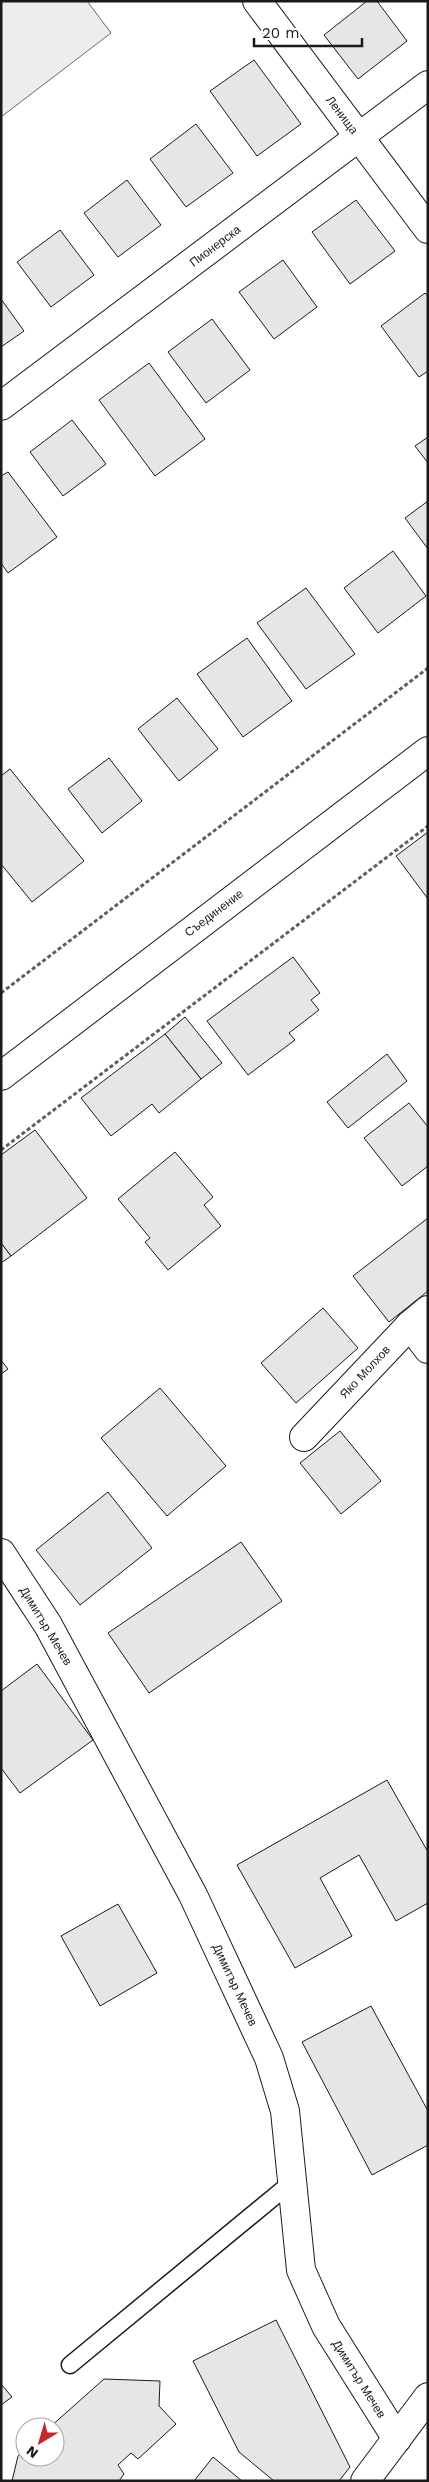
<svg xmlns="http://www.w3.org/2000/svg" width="429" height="2482" viewBox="0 0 429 2482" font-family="'Work Sans',sans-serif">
<rect width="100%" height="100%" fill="#fff"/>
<!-- built -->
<path fill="#ededed" stroke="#6a6a6a" d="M1 1H87L111 33 1 117Z"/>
<!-- building -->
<g fill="#e6e6e6" stroke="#1a1a1a">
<path d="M367 1H377L407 41 358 79 324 35Z"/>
<path d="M254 60 301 124 257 156 210 91Z"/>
<path d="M196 124 233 173 186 207 150 159Z"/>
<path d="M127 180 161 225 118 257 84 213Z"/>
<path d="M356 200 395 251 350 284 312 232Z"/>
<path d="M60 230 94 275 51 307 17 262Z"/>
<path d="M283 260 317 307 274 339 239 292Z"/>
<path d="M425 293 428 296V371L419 377 381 326Z"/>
<path d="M1 299 24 331 1 347Z"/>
<path d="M212 319 250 370 206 403 168 352Z"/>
<path d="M149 363 205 439 155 476 99 400Z"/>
<path d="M72 420 106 464 63 496 30 452Z"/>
<path d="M428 437V463L415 446Z"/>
<path d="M8 472 57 537 8 573 1 563V476Z"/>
<path d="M428 501V549L405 518Z"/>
<path d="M393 551 426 596 378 633 344 588Z"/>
<path d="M306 588 355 654 306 689 257 623Z"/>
<path d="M247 638 292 701 243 737 197 674Z"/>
<path d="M177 698 218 749 179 781 138 729Z"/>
<path d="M109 758 142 801 102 833 68 789Z"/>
<path d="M10 769 84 861 32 902 1 864V776Z"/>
<path d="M428 832V899L396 856Z"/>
<path d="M293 957 320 993 311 1000 319 1010 289 1033 295 1040 248 1075 207 1021Z"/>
<path d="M185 1017 222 1063 201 1079 165 1034Z"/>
<path d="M165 1034 201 1079 159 1113 152 1104 111 1136 81 1098Z"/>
<path d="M387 1054 407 1081 348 1128 327 1102Z"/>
<path d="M409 1103 428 1127V1166L402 1186 364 1138Z"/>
<path d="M35 1130 87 1198 11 1256 1 1243V1155Z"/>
<path d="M175 1152 213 1197 204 1205 221 1226 168 1270 145 1242 150 1238 118 1199Z"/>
<path d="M428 1218V1291L389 1322 353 1276Z"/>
<path d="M1 1243 11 1256 1 1263Z"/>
<path d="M323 1308 358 1348 296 1403 261 1363Z"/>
<path d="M1 1360 8 1369 1 1374Z"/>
<path d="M160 1388 226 1466 167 1516 101 1438Z"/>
<path d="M340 1431 381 1481 341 1514 300 1463Z"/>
<path d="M108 1492 152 1548 80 1605 36 1550Z"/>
<path d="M241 1542 282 1601 149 1693 108 1633Z"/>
<path d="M37 1664 93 1740 20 1793 1 1768V1691Z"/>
<path d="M387 1780 428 1852V1903L396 1921 359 1855 320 1878 352 1936 295 1968 237 1865Z"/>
<path d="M118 1904 157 1973 100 2006 61 1936Z"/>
<path d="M371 2006 428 2111V2145L372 2175 302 2042Z"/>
<path d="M276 2320 350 2467 339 2481H274L239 2452 193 2361Z"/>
<path d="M104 2379 160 2381 159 2406 176 2424 138 2459 131 2453 118 2465 124 2474 119 2481H12L18 2456 25 2449V2457H55V2427H50Z"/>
<path d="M1 2384 12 2397 1 2405Z"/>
<path d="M213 2457 242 2481H194Z"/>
</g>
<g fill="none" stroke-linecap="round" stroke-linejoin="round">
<defs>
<path id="service" d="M70 2365 292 2182"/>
<g id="minor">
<path d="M257 1 428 229"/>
<path d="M1 406 428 85"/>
<path d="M410 1325 428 1349"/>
<path d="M304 1437 410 1325 428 1310"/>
<path d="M1 1553 48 1625 193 1895 269 2058 285 2111 301 2270 326 2326 397 2439"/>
<path d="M365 2481 428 2397"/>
</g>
<path id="tertiary" d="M1 1076 428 751"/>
</defs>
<!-- service casing -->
<use href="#service" stroke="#1a1a1a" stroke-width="19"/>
<!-- minor casing -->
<use href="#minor" stroke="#1a1a1a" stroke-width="30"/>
<!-- tertiary casing -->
<use href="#tertiary" stroke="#1a1a1a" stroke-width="30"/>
<!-- path -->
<g stroke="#5f5f5f" stroke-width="3" stroke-dasharray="4 2.5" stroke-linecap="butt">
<path d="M1 993 428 668"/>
<path d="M1 1150 428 826"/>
</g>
<!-- service -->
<use href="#service" stroke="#fff" stroke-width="16"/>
<!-- minor -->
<use href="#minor" stroke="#fff" stroke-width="28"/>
<!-- tertiary -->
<use href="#tertiary" stroke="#fff" stroke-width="28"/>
</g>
<g text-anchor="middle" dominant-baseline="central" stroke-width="4" stroke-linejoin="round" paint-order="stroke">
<!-- street labels -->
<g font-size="12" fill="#1a1a1a" stroke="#fff">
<text transform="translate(342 115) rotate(53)">Ленища</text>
<text transform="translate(215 246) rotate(-37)">Пионерска</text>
<text transform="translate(214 913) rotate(-37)">Съединение</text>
<text transform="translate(365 1372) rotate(-47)">Яко Молхов</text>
<text transform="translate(46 1626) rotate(59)">Димитър Мечев</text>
<text transform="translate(235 1985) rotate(65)">Димитър Мечев</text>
<text transform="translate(359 2379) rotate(58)">Димитър Мечев</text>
</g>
</g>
<!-- border -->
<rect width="429" height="2482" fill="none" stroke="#1a1a1a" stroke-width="5"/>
<!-- north arrow -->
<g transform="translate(40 2442) rotate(218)"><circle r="24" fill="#ffffff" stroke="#a3a3a3"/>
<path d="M0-4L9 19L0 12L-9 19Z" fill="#c62828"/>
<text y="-8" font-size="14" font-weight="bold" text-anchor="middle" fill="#1a1a1a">N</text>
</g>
<!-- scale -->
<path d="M254 38v8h108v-8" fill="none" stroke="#1a1a1a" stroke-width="2.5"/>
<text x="262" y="38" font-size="15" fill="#1a1a1a" stroke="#ffffff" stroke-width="4" paint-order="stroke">20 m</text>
</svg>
